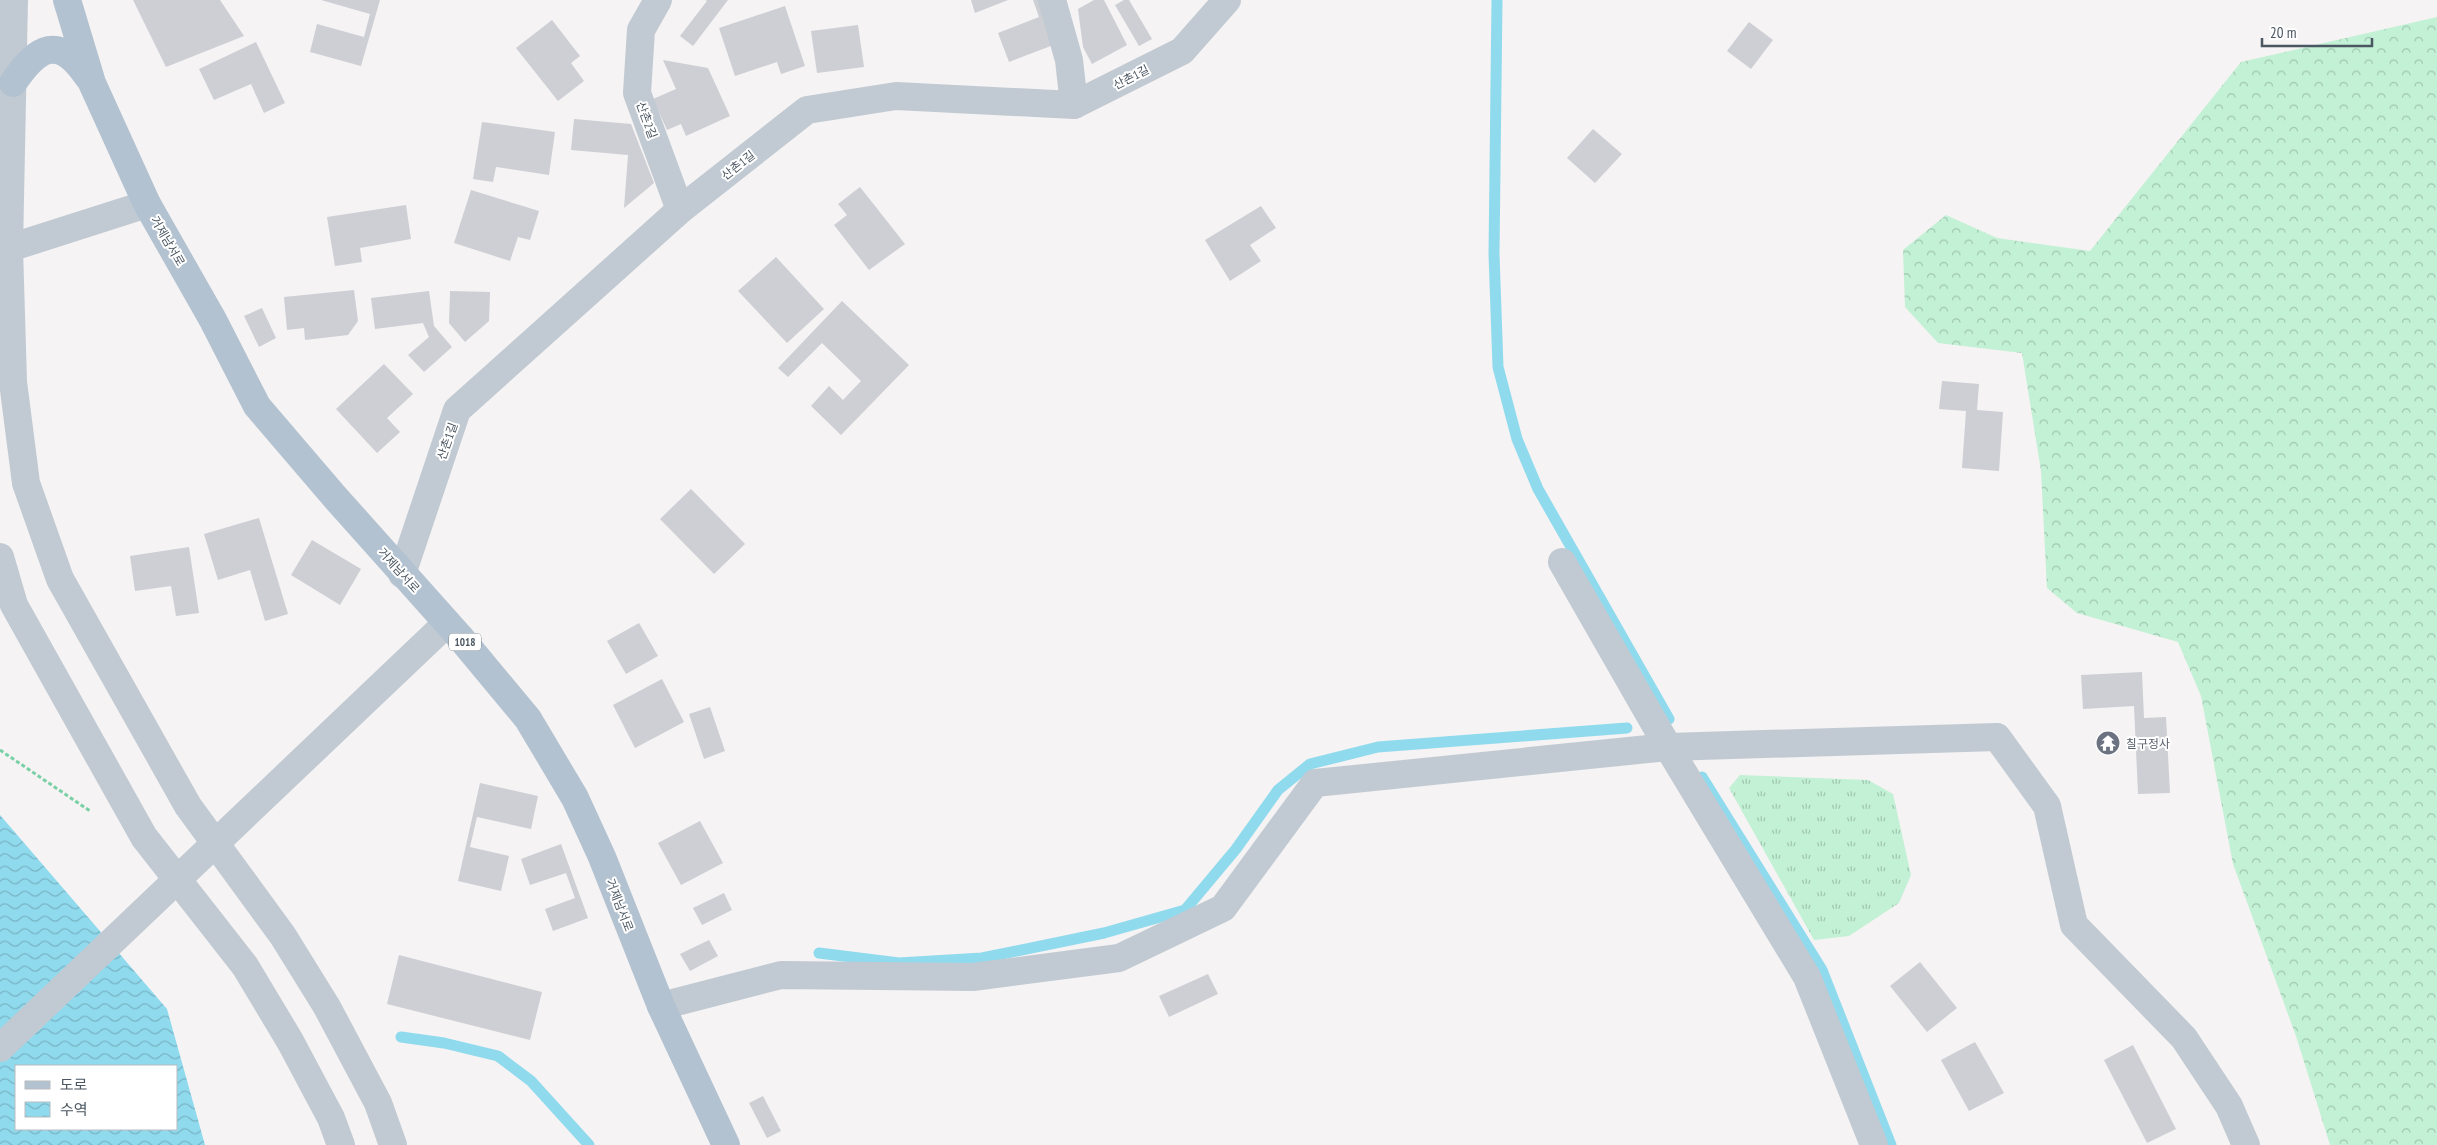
<svg xmlns="http://www.w3.org/2000/svg" width="2437" height="1145" viewBox="0 0 2437 1145" font-family="'PT Sans Narrow','Noto Sans KR',sans-serif">
<defs>
<pattern id="grass-tufts" width="24" height="20" patternUnits="userSpaceOnUse" patternTransform="scale(1.25)"><rect width="24" height="20" fill="#c3f1d5"/><path d="M3 7l-1-3M5 7V3M7 7l1-3M15 17l-1-3M17 17v-4M19 17l1-3" fill="none" stroke="#a0c6b0"/></pattern>
<pattern id="forest-crowns" width="20" height="18" patternUnits="userSpaceOnUse" patternTransform="scale(1.25)"><rect width="20" height="18" fill="#c3f1d5"/><path d="M2 6a3 3 0 1 1 6 0M12 15a3 3 0 1 1 6 0" fill="none" stroke="#a0c6b0"/></pattern>
<pattern id="water-waves" width="16" height="10" patternUnits="userSpaceOnUse" patternTransform="scale(1.25)"><rect width="16" height="10" fill="#90daee"/><path d="M0 5q4-4 8 0t8 0" fill="none" stroke="#78b4c4"/></pattern>
</defs>
<rect width="100%" height="100%" fill="#f5f3f3"/>
<!-- grass -->
<path fill="url(#grass-tufts)" d="M1740 775 1868 780 1893 794 1911 875 1899 903 1849 936 1814 940 1729 788Z"/>
<!-- forest -->
<path fill="url(#forest-crowns)" d="M2437 17V1145H2330L2296 1036 2233 864 2201 696 2178 642 2077 613 2047 588 2041 471 2022 353 1938 343 1905 307 1903 250 1946 215 1997 238 2090 251 2241 62Z"/>
<!-- water -->
<path fill="url(#water-waves)" fill-rule="evenodd" d="M0 815 167 1009 205 1145H0ZM16 1066H176V1129H16Z"/>
<g fill="none" stroke-linecap="round" stroke-linejoin="round">
<!-- stream -->
<g stroke="#90daee" stroke-width="11">
<path d="M1497 0 1494 254 1498 367 1517 439 1538 489 1669 719"/>
<path d="M1702 777 1822 970 1891 1145"/>
<path d="M819 953 899 963 982 958 1104 933 1185 910 1236 849 1278 790 1310 764 1378 747 1627 728"/>
<path d="M401 1037 444 1043 498 1056 531 1081 589 1145"/>
</g>
</g>
<!-- building -->
<g fill="#cdcfd5">
<path d="M133 0H220L244 36 166 67Z"/>
<path d="M321 0H380L361 66 310 52 317 24 364 37 370 14Z"/>
<path d="M705 0H728L693 46 680 36 707 1Z"/>
<path d="M971 0H1008L975 13Z"/>
<path d="M1033 0H1039L1056 44 1009 62 998 33 1039 17Z"/>
<path d="M1094 0H1104L1127 45 1092 64 1083 47 1078 9Z"/>
<path d="M1124 0H1129L1152 39 1139 46 1115 5Z"/>
<path d="M785 6 805 66 781 74 777 62 735 76 719 28Z"/>
<path d="M552 20 580 56 571 63 584 81 558 101 516 48Z"/>
<path d="M1749 22 1773 40 1751 69 1727 51Z"/>
<path d="M858 25 864 67 817 73 811 31Z"/>
<path d="M256 42 285 103 264 113 251 84 214 100 199 69Z"/>
<path d="M663 60 708 68 730 116 686 136 681 124 667 130 653 99 676 89Z"/>
<path d="M574 119 631 124 654 183 624 208 628 155 571 150Z"/>
<path d="M482 122 555 132 549 175 496 167 493 182 473 179Z"/>
<path d="M1593 129 1622 154 1595 183 1567 158Z"/>
<path d="M860 187 905 244 869 270 834 225 847 215 838 204Z"/>
<path d="M471 190 539 211 530 240 518 237 510 261 454 243Z"/>
<path d="M406 205 411 239 360 248 362 262 335 266 327 217Z"/>
<path d="M1261 206 1276 228 1250 245 1261 261 1230 281 1205 240Z"/>
<path d="M776 257 824 309 787 343 738 291Z"/>
<path d="M354 290 358 321 348 335 305 340 304 328 287 330 284 297Z"/>
<path d="M429 291 434 326 452 347 424 372 408 355 429 337 423 323 375 329 371 298Z"/>
<path d="M450 291 490 292 489 321 465 342 449 323Z"/>
<path d="M842 301 909 365 841 435 811 406 829 386 843 400 861 381 822 343 788 377 778 368Z"/>
<path d="M262 308 276 338 259 347 244 316Z"/>
<path d="M384 364 413 394 387 418 400 432 377 453 336 409Z"/>
<path d="M1942 381 1979 384 1977 410 2003 412 1999 471 1962 468 1966 411 1939 409Z"/>
<path d="M691 489 745 544 714 574 660 519Z"/>
<path d="M259 518 288 614 265 621 250 570 218 580 204 534Z"/>
<path d="M312 540 361 569 340 605 291 575Z"/>
<path d="M189 547 199 613 176 616 171 586 135 591 130 556Z"/>
<path d="M639 623 658 656 626 674 607 641Z"/>
<path d="M2142 672 2144 718 2166 717 2170 793 2138 794 2134 706 2083 709 2081 675Z"/>
<path d="M662 679 684 722 635 748 613 705Z"/>
<path d="M710 707 725 751 704 759 689 714Z"/>
<path d="M480 783 538 796 531 829 477 817 470 847 509 856 501 891 458 881Z"/>
<path d="M700 821 723 863 681 885 658 843Z"/>
<path d="M561 844 588 918 553 931 545 909 575 898 566 873 530 885 521 859Z"/>
<path d="M724 893 732 910 702 925 693 908Z"/>
<path d="M709 940 718 956 690 971 680 954Z"/>
<path d="M399 955 542 992 530 1040 387 1004Z"/>
<path d="M1920 962 1957 1008 1927 1032 1890 986Z"/>
<path d="M1208 974 1218 994 1169 1017 1159 996Z"/>
<path d="M1975 1042 2004 1093 1969 1111 1941 1060Z"/>
<path d="M2133 1045 2176 1129 2147 1143 2104 1060Z"/>
<path d="M763 1096 781 1131 767 1138 749 1103Z"/>
</g>
<g fill="none" stroke-linecap="round" stroke-linejoin="round">
<!-- path -->
<path stroke="#7ad0a6" stroke-width="3" stroke-dasharray="4 2.5" stroke-linecap="butt" d="M0 750 90 811"/>
<!-- minor -->
<g stroke="#c1cad2" stroke-width="28">
<path d="M14 0 9 248 13 382 26 483 60 579 188 806 283 936 327 1007 378 1103 393 1145"/>
<path d="M658 0 641 30 637 93 680 210"/>
<path d="M1052 0 1069 60 1074 105"/>
<path d="M0 251 147 204"/>
<path d="M0 557 14 605 144 837 245 966 290 1041 331 1118 341 1145"/>
<path d="M1562 562 1668 747 1807 977 1874 1145"/>
<path d="M402 574 457 410 680 210 807 110 896 96 1074 105 1182 51 1227 0"/>
<path d="M661 1006 781 975 973 977 1119 958 1223 908 1315 783 1668 747 1997 737 2047 806 2074 925 2184 1038 2229 1106 2246 1145"/>
<path d="M0 1048 447 623"/>
</g>
<!-- major -->
<g stroke="#b3c2d1" stroke-width="28">
<path d="M67 0 92 83 147 204 213 320 257 406 334 496 459 636 528 719 575 798 602 857 661 1006 726 1145"/>
<path d="M13 83C38 46 59 34 88 77"/>
</g>
</g>
<!-- icons -->
<defs>
<symbol id="temple-disc" viewBox="-11 -11 22 22"><circle r="9.5" fill="#6b7280" stroke="#fff"/><path d="M0-6L5-2H3V0L6.5 2.5H4V6H1.5V3h-3V6H-4V2.5H-6.5L-3 0V-2H-5Z" fill="#fff"/></symbol>
</defs>
<g fill-rule="evenodd">
<use href="#temple-disc" x="2094" y="729" width="28" height="28"/>
</g>
<g text-anchor="middle" dominant-baseline="central" stroke-width="4" stroke-linejoin="round" paint-order="stroke">
<!-- shield labels -->
<rect fill="#fff" stroke="#808990" stroke-width="1" x="449" y="633.5" width="32" height="17" rx="4"/>
<g font-size="11" font-weight="bold" fill="#4a5661">
<text x="465" y="642">1018</text>
</g>
<!-- street labels -->
<g font-size="12" fill="#4a5661" stroke="#fff">
<text transform="translate(1131 77) rotate(-27)">산촌1길</text>
<text transform="translate(647 120) rotate(70)">산촌2길</text>
<text transform="translate(738 165) rotate(-38)">산촌1길</text>
<text transform="translate(168 241) rotate(60)">거제남서로</text>
<text transform="translate(447 441) rotate(-71)">산촌1길</text>
<text transform="translate(399 570) rotate(48)">거제남서로</text>
<text transform="translate(620 905) rotate(69)">거제남서로</text>
</g>
<!-- worship labels -->
<g font-size="12" fill="#5b616d" stroke="#fff" text-anchor="start">
<text x="2126" y="743">칠구정사</text>
</g>
</g>
<!-- legend -->
<rect x="15" y="1065" width="162" height="65" fill="#ffffff" stroke="#b7bbc0"/>
<rect x="25" y="1081" width="25" height="8" fill="#b3c2d1" stroke="#b7bbc0"/>
<text x="60" y="1090" font-size="15" fill="#4a5661">도로</text>
<rect x="25" y="1102" width="25" height="15" fill="url(#water-waves)" stroke="#b7bbc0"/>
<text x="60" y="1115" font-size="15" fill="#4a5661">수역</text>
<!-- scale -->
<path d="M2262 38v8h110v-8" fill="none" stroke="#4a5661" stroke-width="2.5"/>
<text x="2270" y="38" font-size="15" fill="#4a5661" stroke="#ffffff" stroke-width="4" paint-order="stroke">20 m</text>
</svg>
